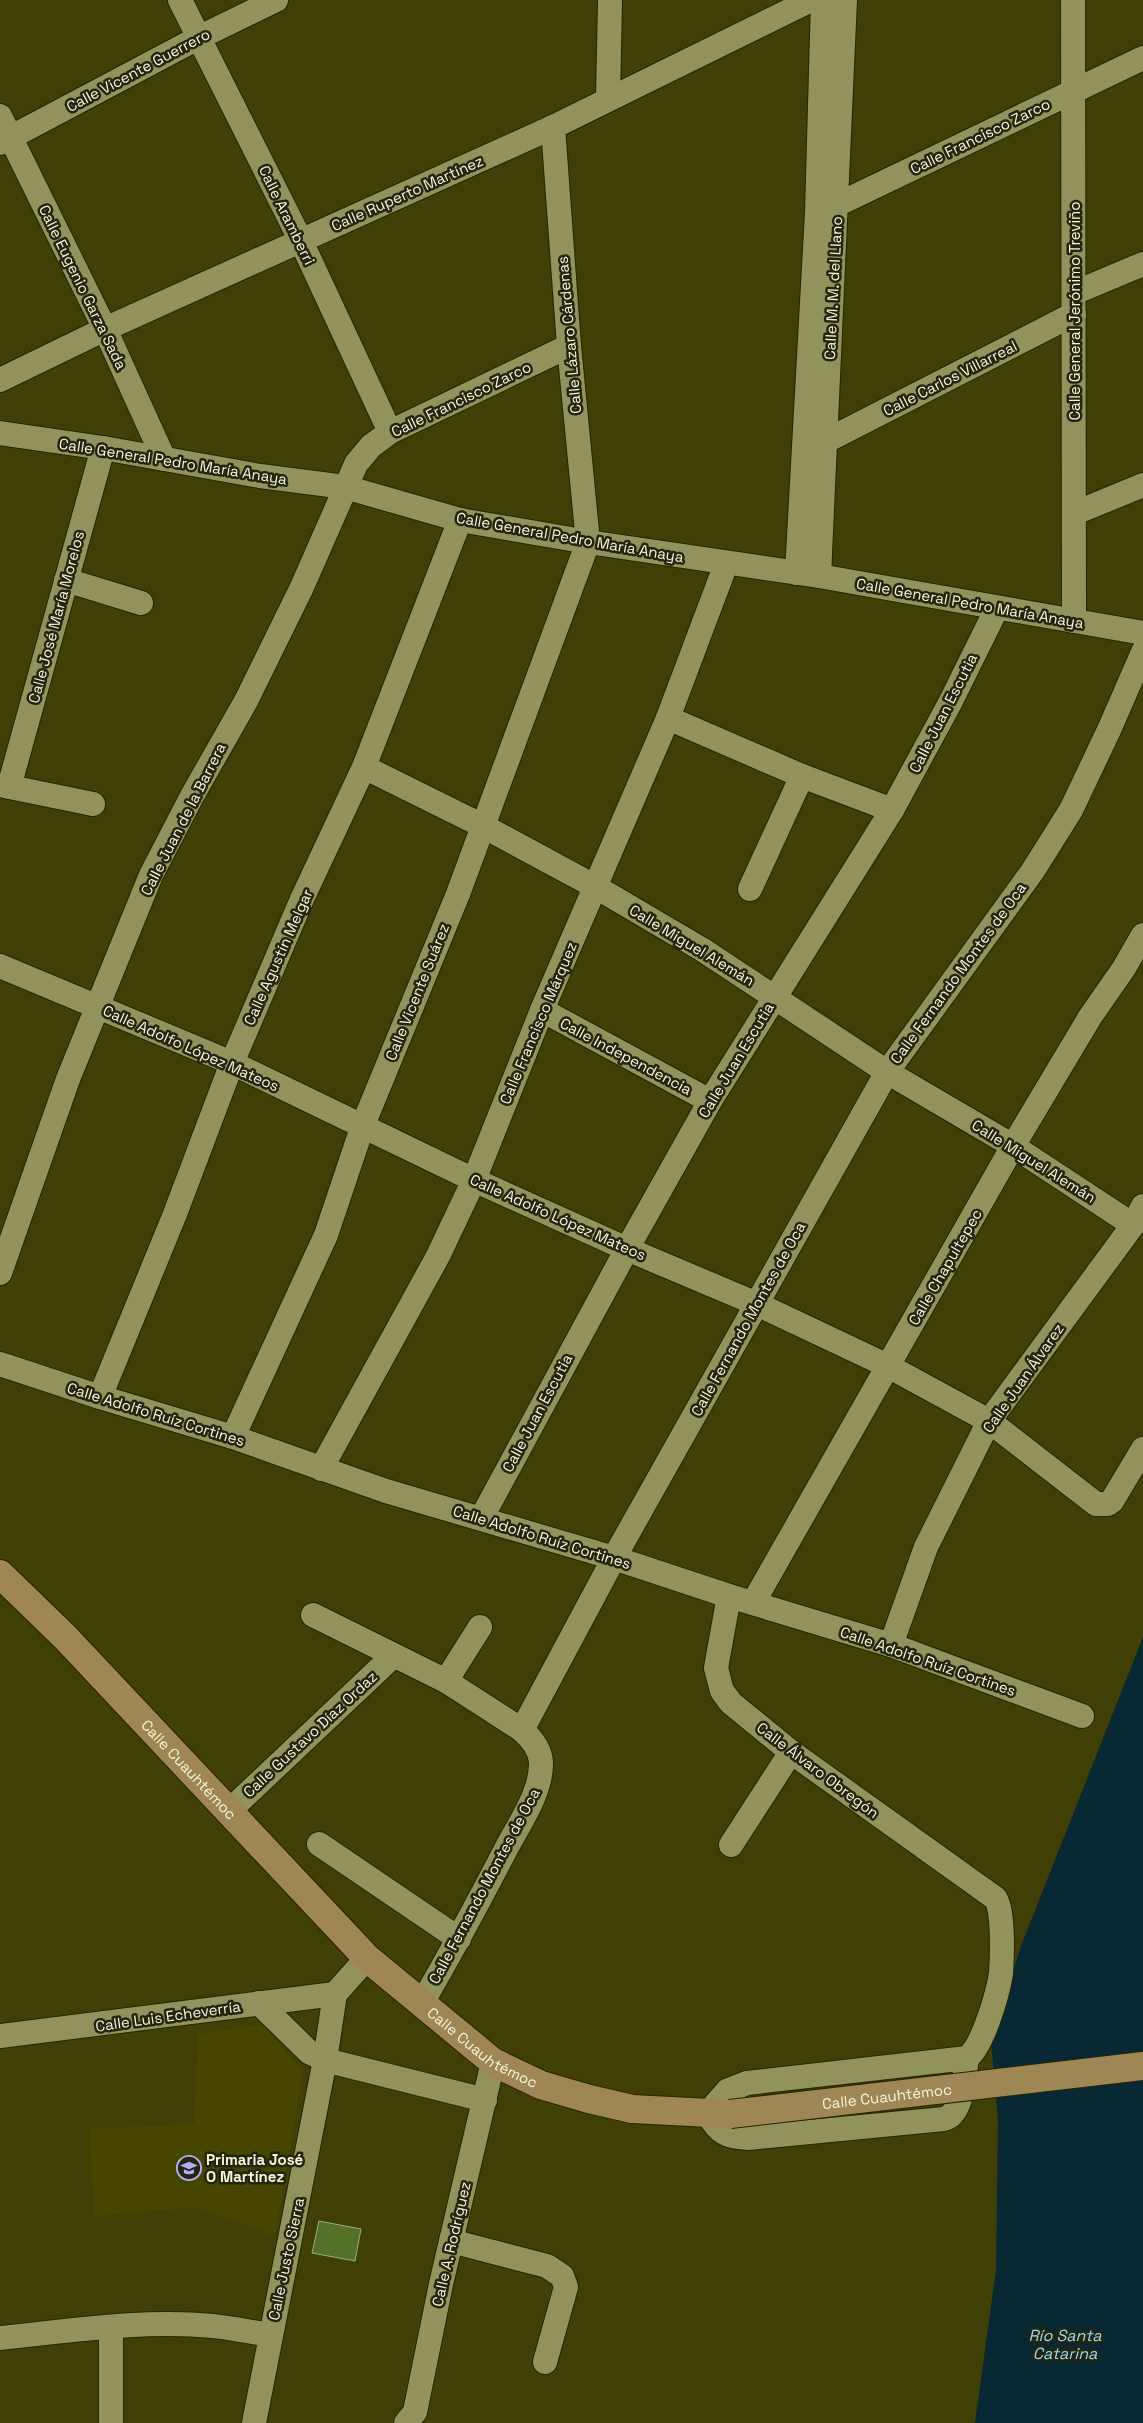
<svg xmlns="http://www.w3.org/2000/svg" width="1143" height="2423" viewBox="0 0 1143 2423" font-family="'Space Grotesk',sans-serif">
<rect width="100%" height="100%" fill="#403f05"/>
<!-- built -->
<path fill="#474600" d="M262 2024 303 2072 275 2236 194 2207 95 2216 89 2129 194 2124 198 2034Z"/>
<!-- water -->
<path fill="#082834" d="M1143 1637V2423H975L996 2270 998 2121 991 2041 1021 1946Z"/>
<!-- building -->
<path fill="#537228" stroke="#99b17f" d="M319 2221 361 2229 355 2261 312 2253Z"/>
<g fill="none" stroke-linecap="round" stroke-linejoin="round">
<defs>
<g id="street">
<path d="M180 0 301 241 390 432"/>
<path d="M1073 0 1074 621"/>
<path d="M608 99 610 0"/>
<path d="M0 116 105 329 164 459"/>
<path d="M0 143 198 38 276 0"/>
<path d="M826 210 1143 58"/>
<path d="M1074 293 1143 264"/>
<path d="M0 380 105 329 553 127 811 0"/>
<path d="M0 433 103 448 260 476 345 487 460 520 588 542 819 576 1143 633"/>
<path d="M826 441 1074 314"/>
<path d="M1075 513 1143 485"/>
<path d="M797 573 817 213 823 0"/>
<path d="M819 576 845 0"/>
<path d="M66 580 141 603"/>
<path d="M668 718 802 776 892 810"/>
<path d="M364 767 483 826 596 887 703 950 887 1072 1013 1146 1133 1225"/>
<path d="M0 785 93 804"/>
<path d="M9 787 103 448"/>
<path d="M750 889 802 776"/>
<path d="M0 966 232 1063 474 1180 627 1249 757 1304 888 1366 989 1421 1096 1504H1108L1112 1501 1143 1449"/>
<path d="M542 1010 710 1101"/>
<path d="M0 1273 68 1079 151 875 192 796 246 701 302 587 356 464 371 446 390 432 569 346"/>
<path d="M0 1364 100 1397 233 1437 386 1491 614 1558 729 1596 891 1645 1082 1716"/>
<path d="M100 1397 175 1214 232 1063 302 899 364 767 460 520"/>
<path d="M233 1437 326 1235 363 1125 458 894 588 542 569 346 553 127"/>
<path d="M321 1469 438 1256 474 1180 542 1010 668 718 726 564"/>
<path d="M482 1517 627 1249 710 1101 892 810 950 703 997 608"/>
<path d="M729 1596 716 1668 722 1691 731 1703 791 1752 995 1898C1004 1908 1002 1958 1001 1973 998 1993 983 2046 967 2058L747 2083 727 2091 707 2114C721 2133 724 2137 748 2138L944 2119C963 2114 964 2076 967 2058"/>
<path d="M753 1603 1013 1146 1090 1017 1124 968 1143 935"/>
<path d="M313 1615 446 1681 522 1730"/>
<path d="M891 1645 926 1547 989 1421 1133 1225 1143 1206"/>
<path d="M446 1681 480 1627"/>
<path d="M228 1812 393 1656"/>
<path d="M319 1844 459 1939"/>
<path d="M731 1845 791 1752"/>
<path d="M259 2003 309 2052 325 2060 485 2100"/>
<path d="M422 2003C451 1953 479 1901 506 1849 519 1824 542 1792 541 1762 540 1748 531 1738 522 1730L614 1558 887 1072 1032 872 1071 810 1109 730 1143 652"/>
<path d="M0 2036 335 1994"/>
<path d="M451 2241 547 2266 562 2276 566 2287 545 2362"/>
<path d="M0 2338C70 2331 143 2319 213 2326 232 2328 251 2332 270 2335"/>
<path d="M111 2423V2327"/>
<path d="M254 2423 325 2060 335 1994 367 1958"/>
<path d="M406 2423 415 2412 441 2284 493 2062"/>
</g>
<g id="secondary">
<path id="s1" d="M0 1574 65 1637 367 1958 493 2062 541 2085 589 2099 632 2109 730 2114"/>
</g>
</defs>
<!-- street casing -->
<use href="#street" stroke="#262500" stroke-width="26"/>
<!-- secondary casing -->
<use href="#secondary" stroke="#262500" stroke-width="30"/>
<!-- street -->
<use href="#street" stroke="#91925c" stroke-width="24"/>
<!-- secondary -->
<use href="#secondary" stroke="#9e8754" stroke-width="28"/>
<defs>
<g id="secondary-bridge">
<path id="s2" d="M730 2114 1143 2066"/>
</g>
</defs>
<!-- secondary-bridge casing -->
<use href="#secondary-bridge" stroke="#262500" stroke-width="30" stroke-linecap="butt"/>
<!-- secondary-bridge -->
<use href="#secondary-bridge" stroke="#9e8754" stroke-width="28"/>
</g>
<!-- icons -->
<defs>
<symbol id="school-ring" viewBox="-11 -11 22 22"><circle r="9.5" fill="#25250f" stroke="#b5acf8" stroke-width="1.5"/><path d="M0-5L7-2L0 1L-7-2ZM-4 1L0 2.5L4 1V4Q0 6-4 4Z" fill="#b5acf8"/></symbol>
</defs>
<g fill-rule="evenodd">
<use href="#school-ring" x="175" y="2154" width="28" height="28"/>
</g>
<g text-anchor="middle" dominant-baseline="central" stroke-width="5" stroke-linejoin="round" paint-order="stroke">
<!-- street labels -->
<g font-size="15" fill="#f5f6d9" stroke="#25250f">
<text transform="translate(138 70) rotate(-28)">Calle Vicente Guerrero</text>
<text transform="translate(980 136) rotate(-26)">Calle Francisco Zarco</text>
<text transform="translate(407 193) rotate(-24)">Calle Ruperto Martínez</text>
<text transform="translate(287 215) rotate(64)">Calle Aramberri</text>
<text transform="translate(83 287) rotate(64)">Calle Eugenio Garza Sada</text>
<text transform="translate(833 288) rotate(-87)">Calle M. M. del Llano</text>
<text transform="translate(1074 311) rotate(-90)">Calle General Jerónimo Treviño</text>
<text transform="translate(569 335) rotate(-95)">Calle Lázaro Cárdenas</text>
<text transform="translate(950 378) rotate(-27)">Calle Carlos Villarreal</text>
<text transform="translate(461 399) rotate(-26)">Calle Francisco Zarco</text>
<text transform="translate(173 461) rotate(9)">Calle General Pedro María Anaya</text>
<text transform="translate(570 537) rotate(10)">Calle General Pedro María Anaya</text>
<text transform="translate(970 603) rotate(10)">Calle General Pedro María Anaya</text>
<text transform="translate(56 617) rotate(-75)">Calle José María Morelos</text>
<text transform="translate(943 713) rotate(-63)">Calle Juan Escutia</text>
<text transform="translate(183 819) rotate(-63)">Calle Juan de la Barrera</text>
<text transform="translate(692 945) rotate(31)">Calle Miguel Alemán</text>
<text transform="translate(278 957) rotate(-66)">Calle Agustín Melgar</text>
<text transform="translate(958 973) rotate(-54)">Calle Fernando Montes de Oca</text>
<text transform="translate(417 992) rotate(-68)">Calle Vicente Suárez</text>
<text transform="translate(538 1023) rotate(-67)">Calle Francisco Márquez</text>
<text transform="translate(191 1048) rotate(24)">Calle Adolfo López Mateos</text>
<text transform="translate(626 1056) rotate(28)">Calle Independencia</text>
<text transform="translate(736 1060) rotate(-59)">Calle Juan Escutia</text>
<text transform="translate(1034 1161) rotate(32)">Calle Miguel Alemán</text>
<text transform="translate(558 1217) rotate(24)">Calle Adolfo López Mateos</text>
<text transform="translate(945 1267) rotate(-60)">Calle Chapultepec</text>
<text transform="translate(748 1319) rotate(-61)">Calle Fernando Montes de Oca</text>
<text transform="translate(1023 1378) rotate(-55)">Calle Juan Álvarez</text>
<text transform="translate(537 1413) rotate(-62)">Calle Juan Escutia</text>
<text transform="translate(156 1414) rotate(17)">Calle Adolfo Ruíz Cortines</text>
<text transform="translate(542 1537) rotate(17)">Calle Adolfo Ruíz Cortines</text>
<text transform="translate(928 1661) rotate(19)">Calle Adolfo Ruíz Cortines</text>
<text transform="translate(310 1734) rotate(-43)">Calle Gustavo Díaz Ordaz</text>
<text transform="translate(818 1770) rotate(37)">Calle Álvaro Obregón</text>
<text stroke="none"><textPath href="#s1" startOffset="272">Calle Cuauhtémoc</textPath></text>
<text transform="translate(484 1886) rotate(-62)">Calle Fernando Montes de Oca</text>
<text transform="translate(168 2016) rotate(-8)">Calle Luis Echeverría</text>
<text stroke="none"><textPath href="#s1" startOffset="678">Calle Cuauhtémoc</textPath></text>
<text stroke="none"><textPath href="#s2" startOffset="158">Calle Cuauhtémoc</textPath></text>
<text transform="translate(451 2244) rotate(-77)">Calle A. Rodríguez</text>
<text transform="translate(286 2259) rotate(-78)">Calle Justo Sierra</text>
</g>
<!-- poi labels -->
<g font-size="15" font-weight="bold" fill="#f5f6d9" stroke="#25250f" text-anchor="start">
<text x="206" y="2159">Primaria José<tspan x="206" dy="17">O Martínez</tspan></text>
</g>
<!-- water labels -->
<g font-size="16" font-style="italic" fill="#94dafa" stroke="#25250f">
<text x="1065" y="2335">Río Santa<tspan x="1065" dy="18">Catarina</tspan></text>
</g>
</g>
</svg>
